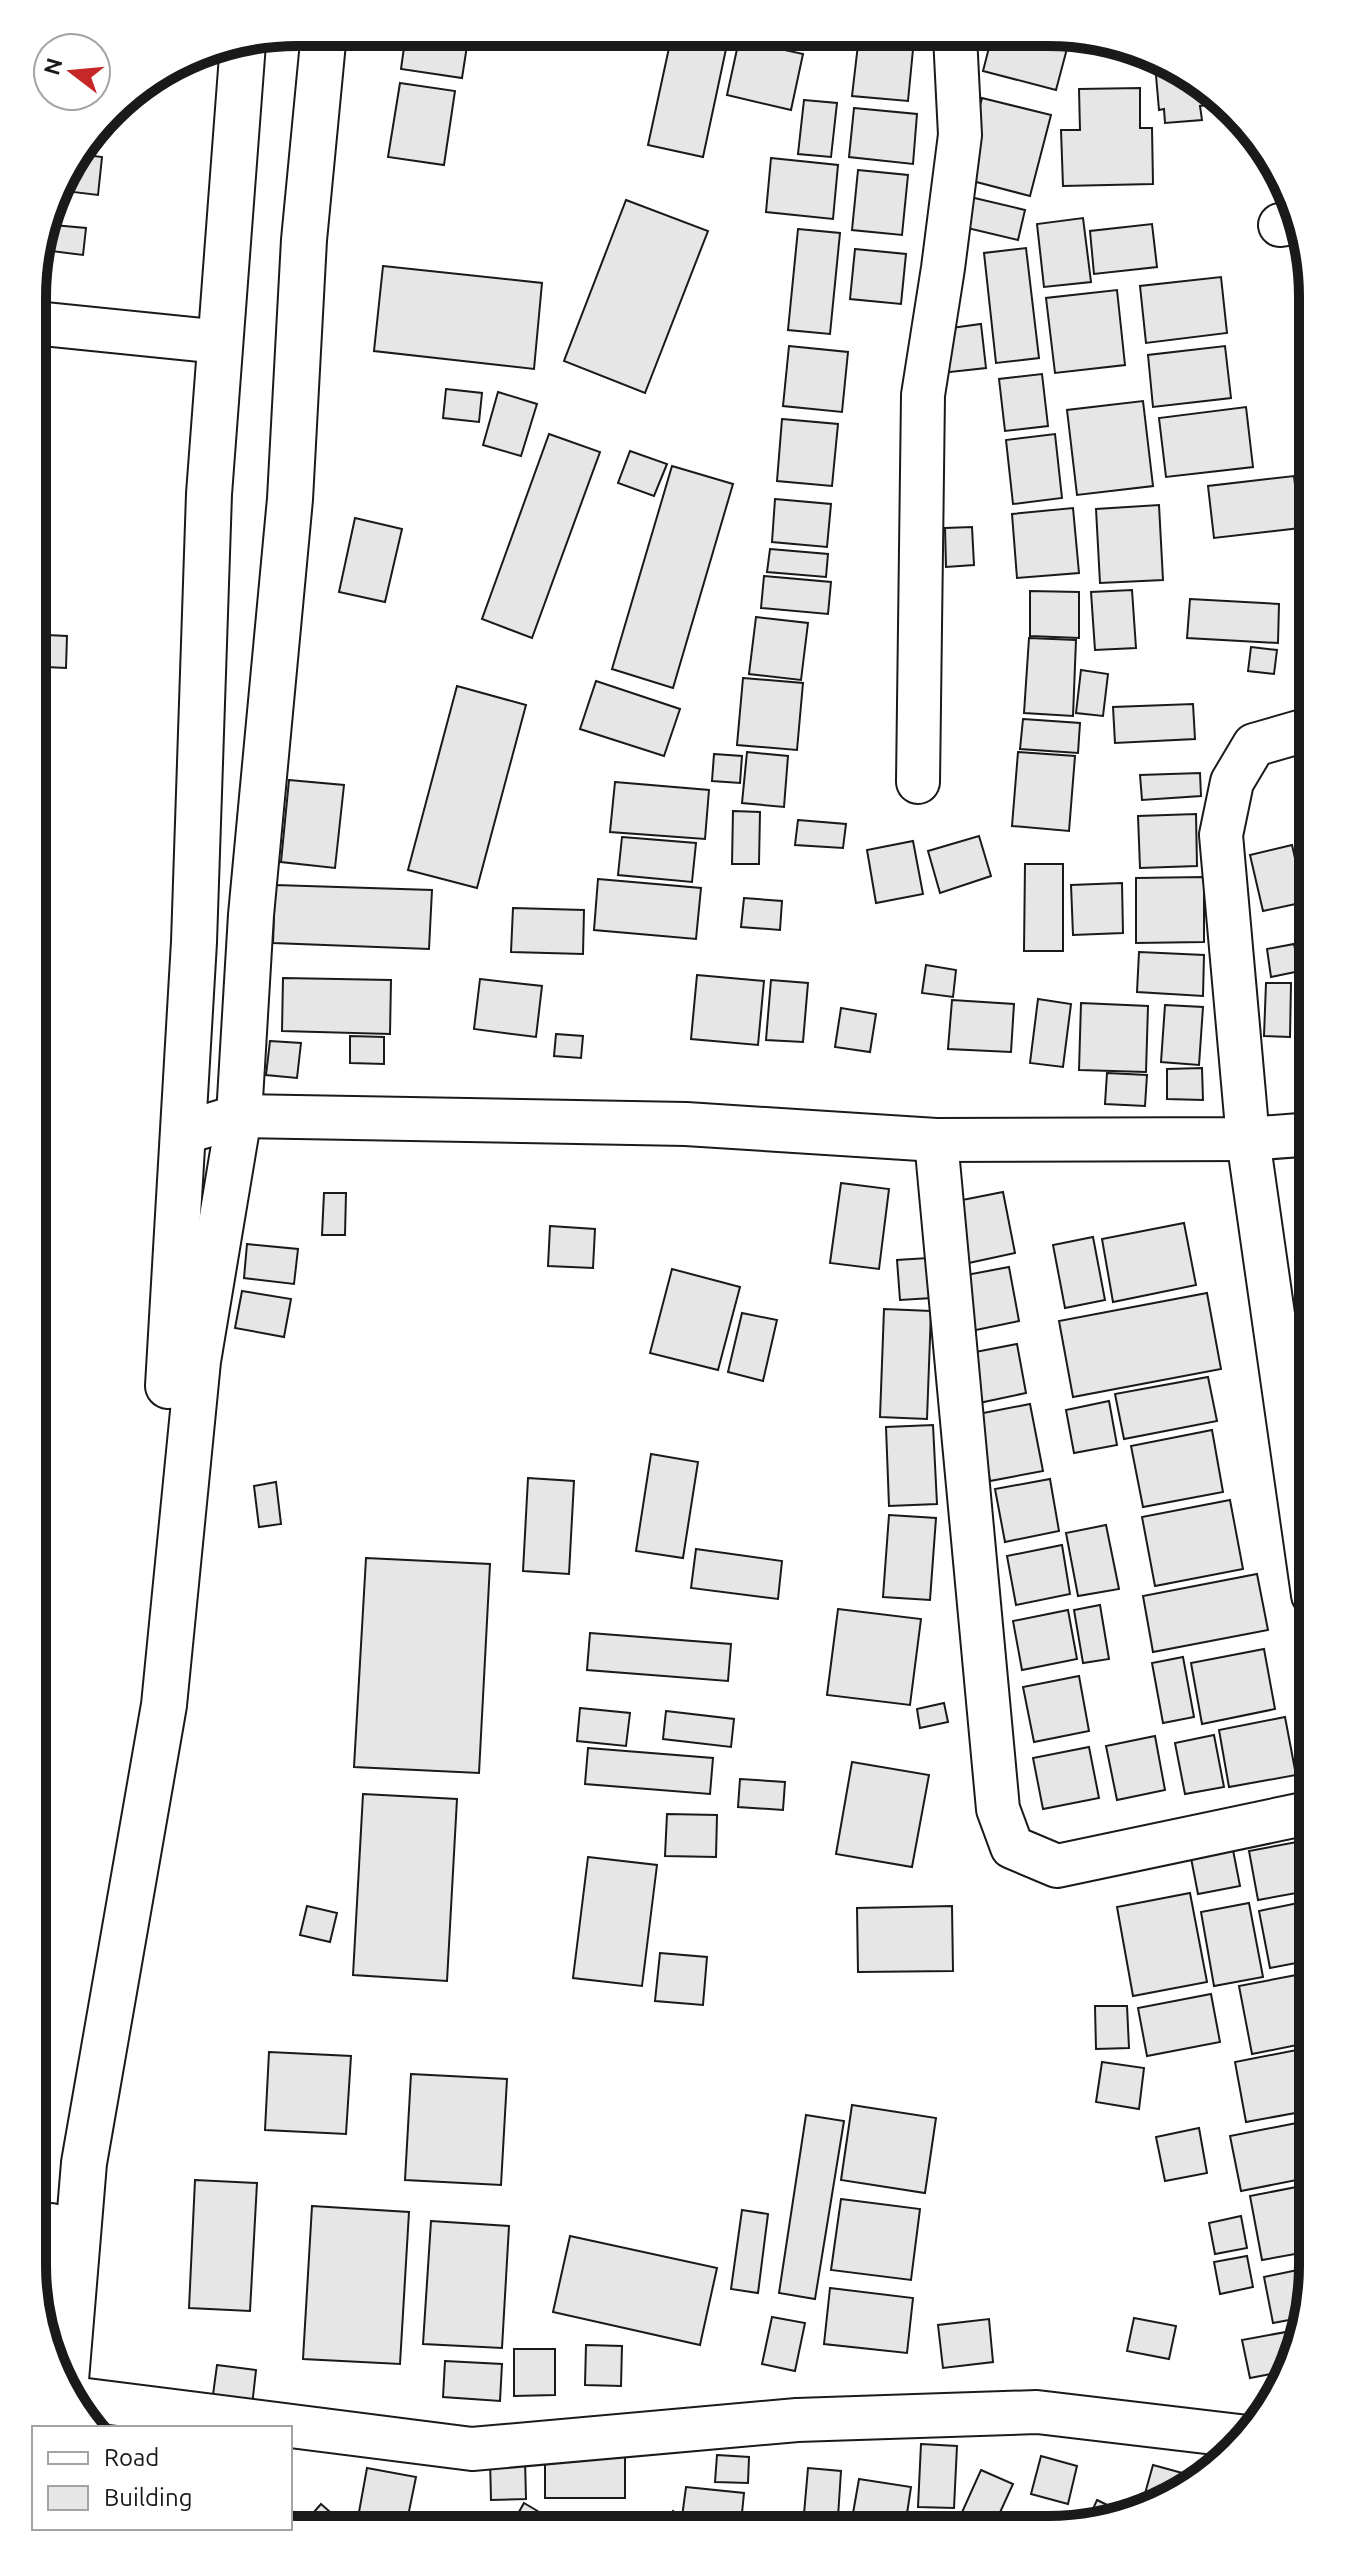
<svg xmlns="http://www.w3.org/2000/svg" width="1345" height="2562" viewBox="0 0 1345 2562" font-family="Ubuntu,sans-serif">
<rect width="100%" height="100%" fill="#fff"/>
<!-- building -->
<g fill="#e6e6e6" stroke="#1a1a1a" stroke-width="2">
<path d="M406 33H469L462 78 401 69Z"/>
<path d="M672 34 729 35 703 157 648 145Z"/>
<path d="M859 36 914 39 908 101 852 96Z"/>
<path d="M992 36 1051 37 1069 41 1056 90 983 71Z"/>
<path d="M739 40 803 54 791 110 727 95Z"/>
<path d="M1155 64 1223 98 1227 103 1200 106 1202 120 1165 123 1164 109 1159 110Z"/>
<path d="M400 83 455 91 444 165 388 157Z"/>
<path d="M1140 88V128H1152L1153 184 1063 186 1061 130H1080L1079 89Z"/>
<path d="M130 93 126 108 116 105 122 98Z"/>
<path d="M982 98 1051 115 1030 196 961 178Z"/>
<path d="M804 100 837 103 831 157 798 154Z"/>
<path d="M854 108 917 114 913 164 849 157Z"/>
<path d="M79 154 102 157 98 195 56 190 59 179Z"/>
<path d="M771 158 838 165 833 219 766 212Z"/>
<path d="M858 170 908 175 902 235 852 230Z"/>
<path d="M966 196 1025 210 1018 240 959 226Z"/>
<path d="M626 200 708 231 645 393 564 361Z"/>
<path d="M1083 218 1091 282 1044 287 1037 224Z"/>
<path d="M1152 224 1157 267 1094 274 1090 231Z"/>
<path d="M53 225 86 228 83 255 51 251Z"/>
<path d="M798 229 840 233 830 334 788 330Z"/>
<path d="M1026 248 1039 358 996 363 984 253Z"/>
<path d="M855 249 906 254 901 304 850 299Z"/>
<path d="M383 266 542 283 534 369 374 351Z"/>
<path d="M1221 277 1227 333 1146 343 1140 286Z"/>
<path d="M1117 290 1125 365 1055 373 1046 298Z"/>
<path d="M981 324 986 368 941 373 936 330Z"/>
<path d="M789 346 848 352 842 412 783 406Z"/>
<path d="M1225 346 1231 398 1153 407 1148 355Z"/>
<path d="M1042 374 1048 426 1005 431 999 379Z"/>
<path d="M446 389 482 393 479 422 443 418Z"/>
<path d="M498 392 537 404 521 456 483 445Z"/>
<path d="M1143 401 1153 486 1077 495 1067 410Z"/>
<path d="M1246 407 1253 467 1166 477 1159 418Z"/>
<path d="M782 419 838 424 832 486 777 481Z"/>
<path d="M549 434 600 452 532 638 482 619Z"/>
<path d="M1055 434 1062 498 1013 504 1006 440Z"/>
<path d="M630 451 667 464 654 496 618 483Z"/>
<path d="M672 466 733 484 673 688 612 669Z"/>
<path d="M1294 476 1300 528 1214 538 1208 486Z"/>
<path d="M1308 483H1313V527Z"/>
<path d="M775 499 831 504 827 547 772 542Z"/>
<path d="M1159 505 1163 580 1100 583 1096 509Z"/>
<path d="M1073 508 1079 573 1017 578 1012 514Z"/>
<path d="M355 518 402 529 385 602 339 592Z"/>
<path d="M972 527 974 565 946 567 945 528Z"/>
<path d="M770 549 828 554 826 577 767 572Z"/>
<path d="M764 576 831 582 828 614 761 608Z"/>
<path d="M1132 590 1136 648 1095 650 1091 592Z"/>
<path d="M1030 591 1079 592V638L1030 636Z"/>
<path d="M1190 599 1279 604 1278 643 1187 638Z"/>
<path d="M756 617 808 623 801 680 749 674Z"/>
<path d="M47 635 67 636 66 668 46 667Z"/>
<path d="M1029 638 1076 640 1073 716 1024 713Z"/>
<path d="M1251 647 1277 650 1274 674 1248 671Z"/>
<path d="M1081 670 1108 674 1103 716 1076 713Z"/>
<path d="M743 678 803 683 797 750 737 745Z"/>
<path d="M596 681 680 709 664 756 580 729Z"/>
<path d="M457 686 526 705 477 888 408 870Z"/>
<path d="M1193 704 1195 739 1115 743 1113 707Z"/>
<path d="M1023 719 1080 723 1078 753 1020 749Z"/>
<path d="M747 752 788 756 784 807 742 803Z"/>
<path d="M1018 752 1075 756 1069 831 1012 826Z"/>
<path d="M714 754 742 756 740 783 712 781Z"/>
<path d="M1200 773 1201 796 1142 800 1140 775Z"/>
<path d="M289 780 344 785 335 868 281 862Z"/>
<path d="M615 782 709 790 705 839 610 832Z"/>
<path d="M733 811 760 812 759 864H732Z"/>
<path d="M1196 814 1197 866 1140 868 1138 816Z"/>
<path d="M798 820 846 824 843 848 795 845Z"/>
<path d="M979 836 991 876 940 893 928 851Z"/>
<path d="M622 837 696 843 692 882 618 875Z"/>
<path d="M913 841 923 894 876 903 867 850Z"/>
<path d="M1292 845 1305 902 1263 911 1250 855Z"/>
<path d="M1025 864H1063V951H1024Z"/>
<path d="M1204 877V942L1136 943V878Z"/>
<path d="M598 879 701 888 696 939 594 930Z"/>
<path d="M1122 883 1123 933 1073 935 1071 885Z"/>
<path d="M275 885 432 890 429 949 273 943Z"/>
<path d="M744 898 782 901 780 930 741 927Z"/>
<path d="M513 908 584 910 583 954 511 952Z"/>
<path d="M1294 944 1300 971 1271 977 1267 949Z"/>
<path d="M1139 952 1204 955 1203 996 1137 992Z"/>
<path d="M926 965 956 970 953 997 922 993Z"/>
<path d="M697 975 764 981 758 1045 691 1039Z"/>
<path d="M283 978 391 980 390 1034 282 1031Z"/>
<path d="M480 979 542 986 536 1037 474 1029Z"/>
<path d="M771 980 808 983 803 1042 766 1040Z"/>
<path d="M1266 983H1291L1290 1037 1264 1036Z"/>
<path d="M1301 991 1313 992V1038L1299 1037Z"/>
<path d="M1038 999 1071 1004 1063 1067 1030 1063Z"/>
<path d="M952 1000 1014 1004 1011 1052 948 1049Z"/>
<path d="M1081 1003 1148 1006 1146 1072 1079 1070Z"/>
<path d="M1165 1005 1203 1007 1199 1065 1161 1062Z"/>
<path d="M841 1008 876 1014 870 1052 835 1047Z"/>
<path d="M556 1034 583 1036 581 1058 554 1056Z"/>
<path d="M350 1036 384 1037V1064L350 1063Z"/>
<path d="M270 1041 301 1043 297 1078 266 1075Z"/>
<path d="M1202 1068 1203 1100 1167 1099V1069Z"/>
<path d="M1107 1073 1147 1075 1145 1106 1105 1104Z"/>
<path d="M841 1183 889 1189 879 1269 830 1263Z"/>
<path d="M1003 1192 1015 1253 964 1264 952 1202Z"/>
<path d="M324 1193H346L345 1235H322Z"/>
<path d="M1313 1193V1260H1311L1299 1196Z"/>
<path d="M1184 1223 1196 1285 1113 1302 1102 1239Z"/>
<path d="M550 1226 595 1229 593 1268 548 1266Z"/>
<path d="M1093 1237 1105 1300 1065 1308 1053 1245Z"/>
<path d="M247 1244 298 1249 294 1284 244 1278Z"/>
<path d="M928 1258 932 1298 900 1300 897 1260Z"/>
<path d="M1009 1267 1019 1321 971 1331 961 1276Z"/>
<path d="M672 1269 740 1287 718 1370 650 1353Z"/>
<path d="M242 1291 291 1299 284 1337 235 1328Z"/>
<path d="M1207 1293 1221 1369 1073 1397 1059 1321Z"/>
<path d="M884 1309 931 1311 927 1419 880 1417Z"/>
<path d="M742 1313 777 1320 763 1381 728 1372Z"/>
<path d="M1017 1344 1026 1393 979 1403 970 1353Z"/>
<path d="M1208 1377 1217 1421 1124 1439 1115 1394Z"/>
<path d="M1109 1401 1117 1445 1074 1453 1066 1410Z"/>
<path d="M1030 1404 1043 1471 990 1481 978 1414Z"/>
<path d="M933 1425 937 1504 889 1506 886 1427Z"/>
<path d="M1212 1430 1223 1492 1143 1507 1131 1446Z"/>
<path d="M651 1454 698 1462 683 1558 636 1551Z"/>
<path d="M528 1478 574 1481 569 1574 523 1571Z"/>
<path d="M1050 1479 1059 1531 1005 1542 995 1489Z"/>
<path d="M276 1482 281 1524 259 1527 254 1486Z"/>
<path d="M1230 1500 1243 1569 1155 1586 1142 1517Z"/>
<path d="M889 1515 936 1518 930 1600 883 1597Z"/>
<path d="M1106 1525 1119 1589 1078 1596 1066 1533Z"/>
<path d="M1062 1545 1070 1594 1016 1605 1007 1556Z"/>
<path d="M696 1549 782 1561 778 1599 691 1588Z"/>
<path d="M366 1558 490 1564 479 1773 354 1767Z"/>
<path d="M1257 1574 1268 1630 1153 1652 1143 1596Z"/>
<path d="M1100 1605 1109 1659 1083 1663 1074 1610Z"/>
<path d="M838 1609 921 1619 910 1705 827 1695Z"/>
<path d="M1068 1610 1077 1659 1022 1670 1013 1621Z"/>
<path d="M590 1633 731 1644 728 1681 587 1670Z"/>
<path d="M1264 1649 1275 1709 1202 1724 1191 1663Z"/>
<path d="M1183 1657 1194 1717 1163 1723 1152 1663Z"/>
<path d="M1079 1676 1089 1731 1034 1742 1023 1687Z"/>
<path d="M944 1703 948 1722 920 1728 917 1709Z"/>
<path d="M580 1708 630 1713 626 1746 577 1741Z"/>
<path d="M666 1711 734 1719 731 1747 663 1739Z"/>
<path d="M1285 1717 1296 1775 1229 1787 1219 1730Z"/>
<path d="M1214 1735 1224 1787 1185 1794 1175 1743Z"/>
<path d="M1155 1736 1165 1790 1117 1800 1106 1746Z"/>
<path d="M1089 1747 1099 1798 1043 1809 1033 1758Z"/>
<path d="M588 1748 713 1758 710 1794 585 1784Z"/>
<path d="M852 1762 929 1775 912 1867 836 1854Z"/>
<path d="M740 1779 785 1782 783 1810 738 1807Z"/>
<path d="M363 1794 457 1799 447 1981 353 1975Z"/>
<path d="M667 1814 717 1815 716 1857 665 1856Z"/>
<path d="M1313 1839V1890L1258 1900 1249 1851Z"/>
<path d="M1233 1850 1240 1886 1198 1894 1191 1858Z"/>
<path d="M588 1857 657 1865 642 1986 573 1978Z"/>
<path d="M1190 1893 1207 1982 1133 1996 1117 1907Z"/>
<path d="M1313 1900 1312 1960 1270 1968 1259 1911Z"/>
<path d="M1249 1903 1263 1977 1214 1986 1201 1912Z"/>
<path d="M307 1906 337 1913 330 1942 300 1935Z"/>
<path d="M952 1906 953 1971 858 1972 857 1908Z"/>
<path d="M660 1953 707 1957 703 2005 655 2001Z"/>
<path d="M1312 1972V2042L1252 2054 1239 1986Z"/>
<path d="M1211 1994 1220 2042 1147 2056 1138 2008Z"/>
<path d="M1095 2006H1127L1129 2048 1096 2049Z"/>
<path d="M1312 2047V2110L1246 2122 1235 2062Z"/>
<path d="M269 2052 351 2056 346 2134 265 2130Z"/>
<path d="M1102 2062 1144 2068 1139 2109 1096 2102Z"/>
<path d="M411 2074 507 2079 501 2185 405 2180Z"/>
<path d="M852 2105 936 2118 925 2193 841 2180Z"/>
<path d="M806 2115 844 2121 815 2299 779 2293Z"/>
<path d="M1312 2120V2177L1241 2191 1230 2136Z"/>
<path d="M1199 2128 1207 2173 1165 2181 1156 2137Z"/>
<path d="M195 2180 257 2183 250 2311 189 2308Z"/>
<path d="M1312 2184V2251L1262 2260 1250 2196Z"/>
<path d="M841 2199 920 2209 911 2280 831 2270Z"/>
<path d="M312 2206 409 2212 400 2364 303 2359Z"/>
<path d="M742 2210 768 2214 758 2293 731 2289Z"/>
<path d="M1241 2216 1247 2248 1215 2254 1209 2223Z"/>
<path d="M431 2221 509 2226 502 2348 423 2344Z"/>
<path d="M570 2236 717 2268 700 2345 553 2312Z"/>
<path d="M1247 2256 1253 2287 1220 2294 1214 2262Z"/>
<path d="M1312 2267V2283L1305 2317 1273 2323 1264 2277Z"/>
<path d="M830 2288 913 2298 907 2353 824 2344Z"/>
<path d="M772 2317 805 2323 795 2371 762 2364Z"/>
<path d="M1134 2318 1176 2326 1169 2359 1127 2351Z"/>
<path d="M989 2319 993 2362 943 2368 938 2325Z"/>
<path d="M1302 2329 1291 2370 1250 2378 1242 2340Z"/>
<path d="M586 2345 622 2346 621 2386 585 2385Z"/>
<path d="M514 2349H555V2395L514 2396Z"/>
<path d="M445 2361 502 2364 500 2401 443 2397Z"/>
<path d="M217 2365 256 2370 252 2406 212 2402Z"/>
<path d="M921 2444 957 2446 954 2508 918 2507Z"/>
<path d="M717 2455 749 2457 748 2483 715 2482Z"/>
<rect x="545" y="2456" width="80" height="42"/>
<path d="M1041 2456 1077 2466 1068 2504 1031 2494Z"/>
<path d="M525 2459 526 2499 491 2500 490 2460Z"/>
<path d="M1153 2465 1186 2474 1181 2492 1161 2502 1144 2497Z"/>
<path d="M367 2468 416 2477 407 2521 359 2512Z"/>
<path d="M808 2468 841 2471 838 2517 804 2514Z"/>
<path d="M981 2470 1013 2484 992 2530H954Z"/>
<path d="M859 2479 911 2487 905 2527 852 2519Z"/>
<path d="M686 2487 744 2493 741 2523 682 2517Z"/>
<path d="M1097 2500 1126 2514 1124 2518 1086 2524Z"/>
<path d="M524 2503 546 2516 539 2528H510Z"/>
<path d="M321 2504 347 2527 346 2528H300Z"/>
<path d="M673 2511 689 2529H655Z"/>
<path d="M796 2517 823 2528V2529H791Z"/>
<path d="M1036 2518 1059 2528 1031 2530Z"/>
<path d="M915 2523 943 2530H913Z"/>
</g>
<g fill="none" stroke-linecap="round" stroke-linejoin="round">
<defs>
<g id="street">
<path d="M1280 225 1301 222"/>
<path d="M34 323 221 342"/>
<path d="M918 782 923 395 943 268 960 135 955 36"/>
<path d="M183 1133 239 1116 686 1124 936 1140 1248 1139 1313 1134"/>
<path d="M936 1140 998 1809 1012 1847 1057 1866 1313 1812"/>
<path d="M1313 1595 1248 1139 1221 835 1232 782 1254 745 1313 728"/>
<path d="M79 2399 472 2449 797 2420 1037 2412 1248 2437"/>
</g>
<g id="primary">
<path d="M168 1386 194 942 209 494 243 43"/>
<path d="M39 2310 51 2226"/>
<path d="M66 2380 84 2163 164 1705 198 1361 239 1116 251 915 290 499 304 240 324 32"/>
</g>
</defs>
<!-- street casing -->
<use href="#street" stroke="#1a1a1a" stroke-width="46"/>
<!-- primary casing -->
<use href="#primary" stroke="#1a1a1a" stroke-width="48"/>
<!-- street -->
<use href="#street" stroke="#fff" stroke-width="42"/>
<!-- primary -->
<use href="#primary" stroke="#fff" stroke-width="44"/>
</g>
<!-- crop -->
<path d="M0 0H1345V2562H0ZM297 46H1048A251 251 0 0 1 1299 297V2265A251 251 0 0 1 1048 2516H297A251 251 0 0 1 46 2265V297A251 251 0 0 1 297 46Z" fill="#fff" fill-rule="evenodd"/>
<path fill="none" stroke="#1a1a1a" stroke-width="10" d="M297 46H1048A251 251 0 0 1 1299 297V2265A251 251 0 0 1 1048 2516H297A251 251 0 0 1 46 2265V297A251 251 0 0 1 297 46Z"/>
<!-- legend -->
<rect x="32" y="2426" width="260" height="104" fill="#ffffff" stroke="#a3a3a3" stroke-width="2"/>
<rect x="48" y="2452" width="40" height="12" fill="#ffffff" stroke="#a3a3a3" stroke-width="2"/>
<text x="104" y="2466" font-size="24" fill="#1a1a1a">Road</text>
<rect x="48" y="2486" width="40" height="24" fill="#e6e6e6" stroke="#a3a3a3" stroke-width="2"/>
<text x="104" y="2506" font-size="24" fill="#1a1a1a">Building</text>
<!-- north arrow -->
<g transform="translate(72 72) rotate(286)"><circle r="38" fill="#ffffff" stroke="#a3a3a3" stroke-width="2"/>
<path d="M0-6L14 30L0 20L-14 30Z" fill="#c62828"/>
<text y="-12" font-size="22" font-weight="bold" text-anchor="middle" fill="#1a1a1a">N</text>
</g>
</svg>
